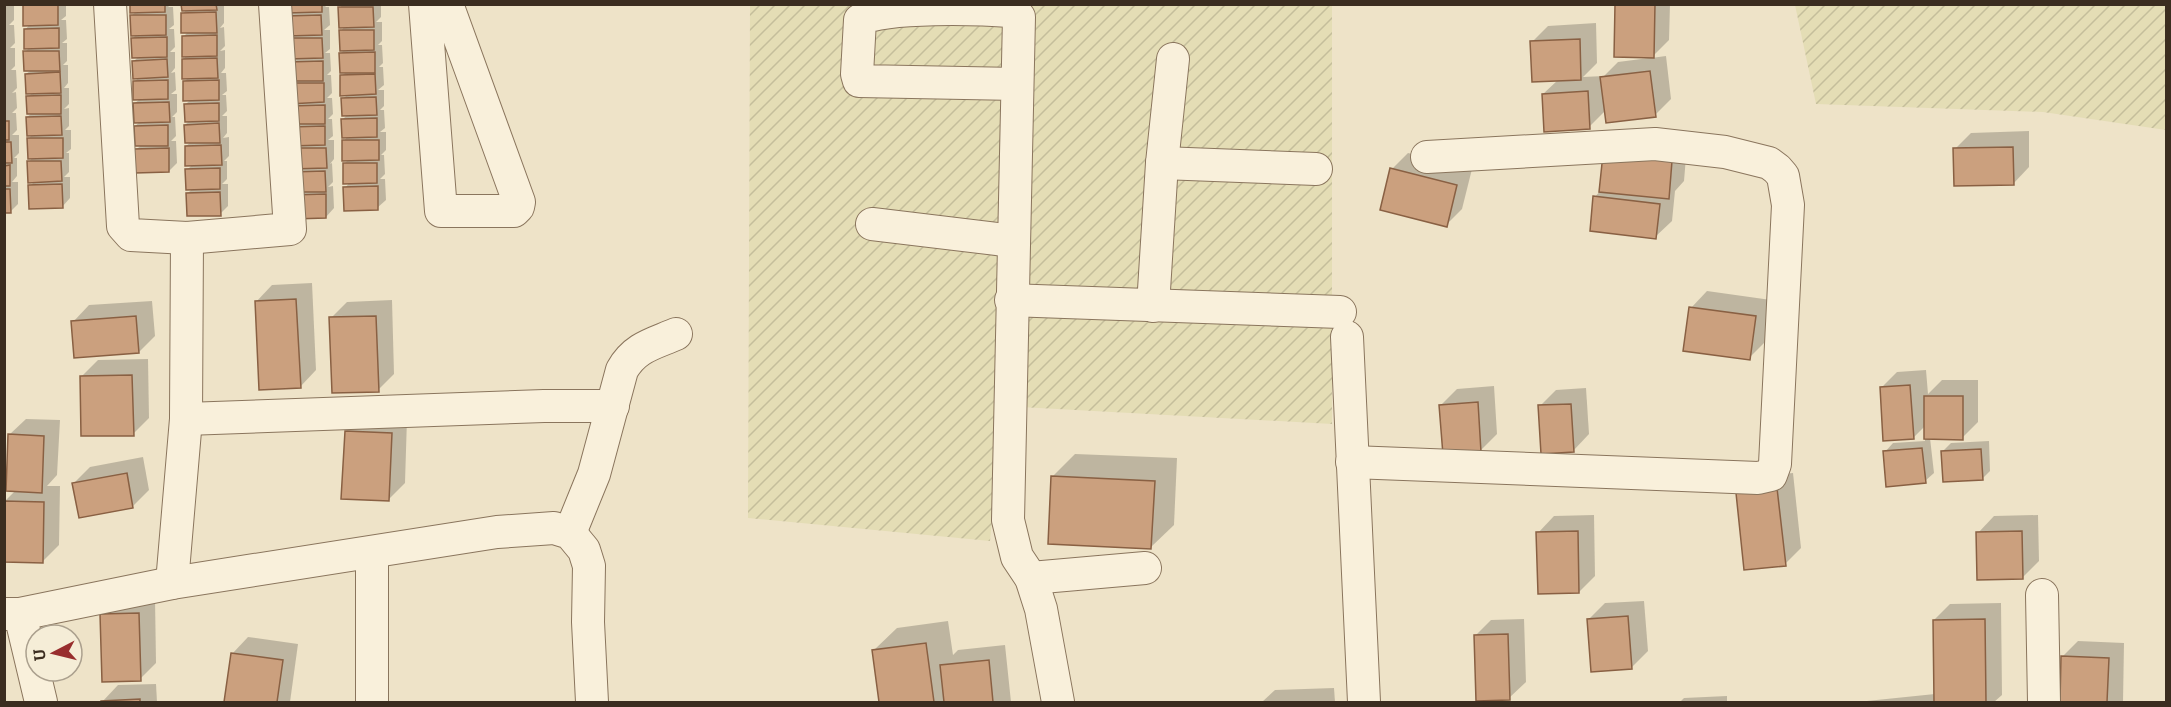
<svg xmlns="http://www.w3.org/2000/svg" width="2171" height="707" viewBox="0 0 2171 707" font-family="Bitter,serif">
<defs>
<pattern id="farmland-furrows" width="10" height="10" patternUnits="userSpaceOnUse" patternTransform="scale(1.5)"><rect width="10" height="10" fill="#e4ddb5"/><path d="M-1 1l2-2M0 10L10 0M9 11l2-2" fill="none" stroke="#c4be9b"/></pattern>
</defs>
<rect width="100%" height="100%" fill="#eee3c8"/>
<!-- farmland -->
<g fill="url(#farmland-furrows)">
<path d="M750 5H1332V424L1003 406 990 541 748 518Z"/>
<path d="M1795 5H2166V130L2043 112 1816 104Z"/>
</g>
<!-- shadow -->
<g fill="#0003">
<path d="M4 4H14V20L9 25H14L15 43 10 48H15V66L11 70H16L17 88 12 93 16 92 17 108 12 113H16L17 130 12 135H19V153L14 158H17V176L12 182H18V204L10 212H4Z"/>
<path d="M26 4H66V16L61 20H66L67 39 62 43H67V61L63 65H68V83L64 88H69V104L64 109 69 108V126L65 130H71V149L66 153H69V172L64 177H70V198L62 207 30 186 35 181 29 162 33 157 28 139 33 134 27 117 32 113 28 97 33 92 26 74 31 70 25 52 30 47 25 30 30 24Z"/>
<path d="M132 4H171L168 7H173L174 25 169 29H174L175 47 170 52H175V68L171 73 175 72 176 90 171 94H177V112L172 117H175L176 136 171 141H176L177 163 169 171 136 150 141 145 135 126 141 121 135 103 140 99 134 82 139 77 134 61 139 56 133 38 137 34 131 16 136 12Z"/>
<path d="M183 4H224V23L220 28 224 27 225 46 220 51 225 50V68L221 73H226L227 91 222 95H226L227 111 222 116H227V133L223 138 229 137V156L224 161H227V179L222 184H228V206L220 214 188 193 193 188 187 170 192 165 186 146 191 142 185 125 190 120 186 104 191 99 184 82 188 78 183 59 188 55 183 37 188 32 183 14 187 9Z"/>
<path d="M288 4H328L325 7H329L330 25 324 30H330V49L325 53H330L331 71 327 75H331L332 93 327 98H332L333 114 328 119H332L333 136 328 140H334V159L330 164 332 163 333 182 328 187 333 186 334 208 326 217 294 218Z"/>
<path d="M343 4H381V17L376 22H382V41L378 45H382L383 63 379 67H383L384 85 378 90H384V106L380 110H384L385 128 380 132H386V150L381 155H384L385 174 380 179H385L386 200 377 208 345 188 350 182 344 164 349 159 344 141 348 136 343 119 348 114 343 99 348 94 342 76 346 72 340 54 345 49 341 31 345 26 340 8Z"/>
<path d="M1617 4H1670L1669 40 1651 58 1666 56 1671 99 1655 115 1606 110 1589 127 1543 94 1558 80 1532 42 1548 26 1596 23 1597 63 1583 77 1604 76 1618 62 1649 58Z"/>
<path d="M2029 131V167L2013 184 1955 149 1971 133Z"/>
<path d="M1687 145 1684 181 1675 191 1672 221 1655 237 1595 197 1601 190Z"/>
<path d="M1408 153 1472 169 1462 209 1446 225 1392 169Z"/>
<path d="M312 283 316 370 300 387 256 302 272 285Z"/>
<path d="M1707 291 1771 300 1765 342 1749 358 1691 308Z"/>
<path d="M392 300 394 374 378 390 331 318 347 302Z"/>
<path d="M152 301 155 336 139 352 73 322 89 305Z"/>
<path d="M148 359 149 418 133 434 82 376 98 360Z"/>
<path d="M1926 370 1928 394 1942 380H1978V422L1962 438H1930L1934 473 1925 481 1885 452 1893 443 1925 441V426L1913 438 1881 388 1897 372Z"/>
<path d="M1494 386 1497 434 1481 450 1441 405 1457 389Z"/>
<path d="M1586 388 1589 434 1573 451 1540 406 1556 390Z"/>
<path d="M362 415 407 418 405 483 388 500 346 431Z"/>
<path d="M26 419 60 420 57 475 47 486H60L59 545 43 561 5 501 16 490 9 435Z"/>
<path d="M1989 441 1990 471 1982 479 1943 451 1951 443Z"/>
<path d="M1075 454 1177 458 1174 525 1151 547 1052 477Z"/>
<path d="M143 457 149 490 133 506 74 483 90 467Z"/>
<path d="M1793 473 1801 548 1785 564 1753 477Z"/>
<path d="M1594 515 1595 576 1579 592 1538 533 1554 516Z"/>
<path d="M2038 515 2039 561 2023 577 1978 533 1994 516Z"/>
<path d="M155 598 156 663 140 679 102 615 118 599Z"/>
<path d="M1644 601 1648 651 1632 667 1588 620 1605 603Z"/>
<path d="M2001 603 2002 695 1994 702H1857L1935 694 1934 620 1950 604Z"/>
<path d="M1524 619 1526 682 1509 698 1475 636 1491 620Z"/>
<path d="M948 621 953 655 958 650 1005 645 1011 702H881L874 650 897 628Z"/>
<path d="M248 637 298 644 290 702H225L232 654Z"/>
<path d="M2078 641 2124 643 2123 702H2061L2062 657Z"/>
<path d="M156 684 157 702H102L118 685Z"/>
<path d="M1334 688 1335 702H1262L1275 690Z"/>
<path d="M1727 696V702H1680L1684 698Z"/>
</g>
<!-- building -->
<g fill="#cba07e" stroke="#896043" stroke-width="1.5">
<path d="M130 4H165V12L130 13Z"/>
<path d="M181 4H216L217 10 182 11Z"/>
<path d="M286 4H322V12L287 13Z"/>
<path d="M1615 4H1655L1654 58 1614 57Z"/>
<path d="M23 5H58V25L23 26Z"/>
<path d="M338 7H373L374 27 339 28Z"/>
<path d="M216 12 217 33H181V13Z"/>
<path d="M130 15H166V35L131 36Z"/>
<path d="M321 15 322 35 287 36 286 16Z"/>
<path d="M59 28V48L24 49V29Z"/>
<path d="M339 30H374V50L340 51Z"/>
<path d="M217 35V56L182 57V36Z"/>
<path d="M167 37V57L132 58 131 38Z"/>
<path d="M287 38H322L323 58 287 59Z"/>
<path d="M1580 39 1581 80 1532 82 1530 41Z"/>
<path d="M23 51H59L60 71H24Z"/>
<path d="M375 52V73H340L339 53Z"/>
<path d="M217 58 218 78 182 79V59Z"/>
<path d="M167 59 168 77 133 79 132 61Z"/>
<path d="M323 61V81H288L287 62Z"/>
<path d="M1650 71 1656 117 1606 123 1600 77Z"/>
<path d="M60 72 61 93 26 94 25 74Z"/>
<path d="M375 74 376 94 340 96V75Z"/>
<path d="M168 80V99L133 100V81Z"/>
<path d="M219 80V100L183 101V81Z"/>
<path d="M289 83H324V102L289 104Z"/>
<path d="M1588 91 1590 129 1544 132 1542 94Z"/>
<path d="M61 95V114H27L26 96Z"/>
<path d="M376 97 377 115 342 116 341 98Z"/>
<path d="M169 102 170 122 134 123 133 103Z"/>
<path d="M219 103V121L185 122 184 104Z"/>
<path d="M325 105V124H291L290 106Z"/>
<path d="M61 116 62 135 27 136 26 117Z"/>
<path d="M377 118V137L342 138 341 119Z"/>
<rect x="4" y="121" width="5" height="19"/>
<path d="M219 123 220 143H185L184 125Z"/>
<path d="M168 125V146H135L134 126Z"/>
<path d="M325 126V145L290 146V127Z"/>
<path d="M27 138H63V158L28 159Z"/>
<path d="M342 140H379V160L342 161Z"/>
<path d="M4 142H11L12 163H4Z"/>
<path d="M221 145 222 165 185 166V146Z"/>
<path d="M2013 147 2014 185 1954 186 1953 148Z"/>
<path d="M169 148V172L135 173 134 149Z"/>
<path d="M291 148H326L327 168 291 169Z"/>
<path d="M1603 154 1672 161 1669 199 1599 192Z"/>
<path d="M27 161H61L62 181 28 183Z"/>
<path d="M343 163H377V183L343 184Z"/>
<path d="M10 165V186H4V166Z"/>
<path d="M220 168V189L186 190 185 169Z"/>
<path d="M1390 168 1457 185 1447 227 1380 210Z"/>
<path d="M325 171 326 192H292L291 172Z"/>
<path d="M62 184 63 208 29 209 28 185Z"/>
<path d="M378 186V210L344 211 343 187Z"/>
<path d="M4 189H10L11 213H4Z"/>
<path d="M220 192 221 216H187L186 193Z"/>
<path d="M326 194V218L293 219 291 195Z"/>
<path d="M1593 196 1660 204 1656 239 1590 231Z"/>
<path d="M296 299 301 388 259 390 255 301Z"/>
<path d="M1689 307 1756 316 1750 360 1683 351Z"/>
<path d="M136 316 139 353 74 358 71 321Z"/>
<path d="M376 316 379 392 332 393 329 317Z"/>
<path d="M132 375 134 436H81L80 376Z"/>
<path d="M1910 385 1914 439 1883 441 1880 387Z"/>
<path d="M1924 396H1963V440L1924 439Z"/>
<path d="M1478 402 1481 452 1443 455 1439 405Z"/>
<path d="M1571 404 1574 452 1541 454 1538 405Z"/>
<path d="M345 431 392 433 389 501 341 499Z"/>
<path d="M8 434 44 436 42 493 6 491Z"/>
<path d="M1922 448 1926 483 1886 487 1883 451Z"/>
<path d="M1981 449 1983 480 1943 482 1941 451Z"/>
<path d="M127 473 133 508 79 518 72 483Z"/>
<path d="M1051 476 1155 481 1151 549 1048 544Z"/>
<path d="M1777 488 1786 566 1744 570 1736 493Z"/>
<path d="M4 501 44 502 43 563 4 562Z"/>
<path d="M1578 531 1579 593 1538 594 1536 532Z"/>
<path d="M2022 531 2023 579 1977 580 1976 532Z"/>
<path d="M139 613 141 681 102 682 100 614Z"/>
<path d="M1628 616 1632 669 1591 672 1587 619Z"/>
<path d="M1985 619 1986 702H1934L1933 620Z"/>
<path d="M1508 634 1510 700 1476 701 1474 635Z"/>
<path d="M926 643 934 702H879L872 650Z"/>
<path d="M231 653 283 660 277 702H224Z"/>
<path d="M2061 656 2109 658 2107 702H2060Z"/>
<path d="M989 660 993 702H944L940 665Z"/>
<path d="M140 699V702H101V701Z"/>
</g>
<g fill="none" stroke-linecap="round" stroke-linejoin="round">
<defs>
<g id="street">
<path d="M110 4 123 226 131 235 187 238 290 229 275 4"/>
<path d="M425 4 441 211H514L518 207 519 202 447 4"/>
<path d="M1017 84 859 81 857 74 860 20C877 6 990 8 1015 12L1019 17 1008 520 1017 557 1031 578 1041 609 1058 702"/>
<path d="M1162 163 1316 169"/>
<path d="M872 224 1013 241"/>
<path d="M1011 300 1340 312"/>
<path d="M1153 306 1162 163 1173 59"/>
<path d="M1347 337 1364 702"/>
<path d="M186 419 544 406H613"/>
<path d="M1352 462 1758 478 1771 475 1775 464 1788 205 1783 176 1777 169 1769 163 1725 152 1655 144 1427 157"/>
<path d="M570 533 594 474 622 370C635 347 653 344 676 334"/>
<path d="M372 553V702"/>
<path d="M1031 578 1145 568"/>
<path d="M172 583 186 419 187 238"/>
<path d="M2042 595 2044 702"/>
<path d="M4 614H20L172 583 497 532 554 528 570 533 584 550 589 566 588 622 592 702"/>
<path d="M20 614 41 702"/>
</g>
</defs>
<!-- street casing -->
<use href="#street" stroke="#8a755d" stroke-width="34"/>
<!-- street -->
<use href="#street" stroke="#f9f0db" stroke-width="32"/>
</g>
<!-- border -->
<rect width="2171" height="707" fill="none" stroke="#3b2d20" stroke-width="12"/>
<!-- north arrow -->
<g transform="translate(54 653) rotate(263)"><circle r="28" fill="#f5edd7" stroke="#aba08e" stroke-width="1.5"/>
<path d="M0-4.5L10 22L0 15L-10 22Z" fill="#982e2e"/>
<text y="-9" font-size="16" font-weight="bold" text-anchor="middle" fill="#3b2d20">U</text>
</g>
</svg>
